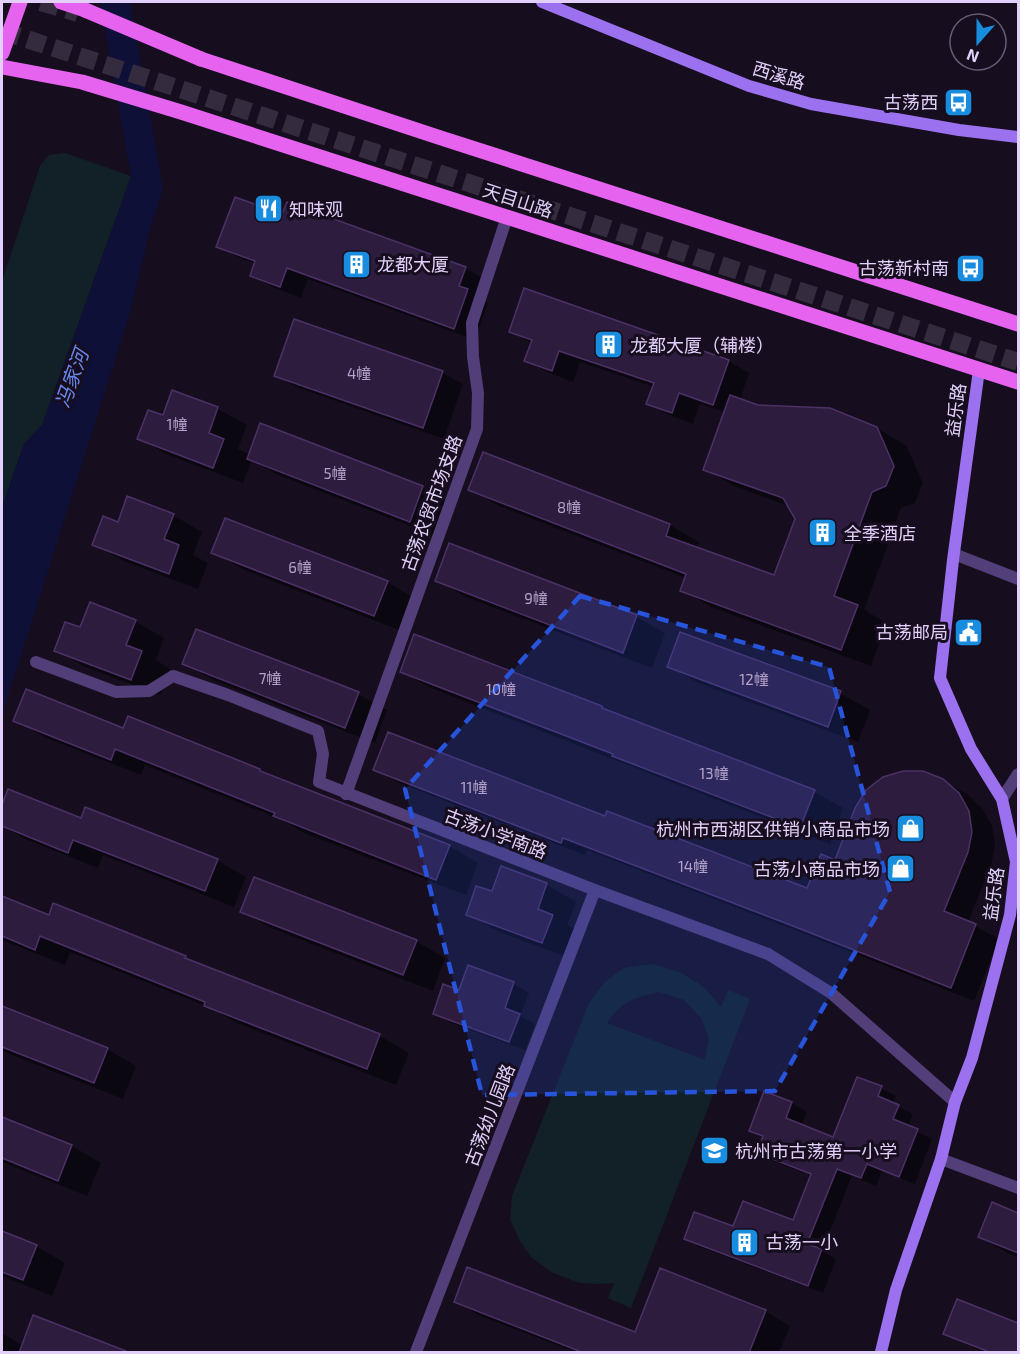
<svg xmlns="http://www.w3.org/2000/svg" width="1020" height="1354" viewBox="0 0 1020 1354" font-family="'Exo 2','Noto Sans SC',sans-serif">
<rect width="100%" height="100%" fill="#160e1e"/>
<!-- green -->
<g fill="#122127" fill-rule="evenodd">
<path d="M65 153 131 176 42 425 24 444 2 507V281L40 166 49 155Z"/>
<path d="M652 964 682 973 704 987 721 1007 728 990 750 999 631 1308 608 1298 614 1283 599 1284 580 1283 553 1273 532 1258 520 1241 510 1219 512 1196 589 1003 605 982 624 968ZM659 992 684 1000 701 1018 709 1038 705 1060 607 1023C621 1002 635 997 659 992Z"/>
</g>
<!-- water -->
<path fill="#0e1038" d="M100 2H130L163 189 151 226 130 313 2 715V507L24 444 42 425 131 176Z"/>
<!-- shadow -->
<g fill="#0007">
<path d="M283 216 465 268 486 280 479 297 488 303 475 340 308 279 301 298 272 287 252 275 256 264 239 258 218 247Z"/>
<path d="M295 321 443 373 463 384 444 439 296 387 276 375Z"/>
<path d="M511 331 729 361 749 373 740 400 758 406 876 428 906 445 923 483 915 503 901 508 864 610 887 623 871 666 711 607 682 590 686 578 499 506 470 489 483 454 670 525 699 542 697 548 775 577 797 519 789 506 734 486 705 469 725 412 700 404 693 424 669 415 648 404 654 387 580 362 573 382 547 372 526 361 532 344Z"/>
<path d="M173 392 218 409 247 425 238 449 250 455 261 425 423 488 452 505 439 537 278 475 252 460 243 483 168 455 139 439 164 417Z"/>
<path d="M173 515 202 532 193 555 208 563 198 589 123 561 94 544 119 523Z"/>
<path d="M213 552 387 582 416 599 404 632 242 569Z"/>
<path d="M436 580 636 617 665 633 652 668 466 597Z"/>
<path d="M135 621 164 638 156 660 170 669 160 695 85 667 56 650 81 629Z"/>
<path d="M681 634 840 693 870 710 858 742 698 683 669 666Z"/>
<path d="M184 664 358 694 387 710 375 743 213 680Z"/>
<path d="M401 671 602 708 615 715 814 792 843 808 830 844 431 688Z"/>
<path d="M15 720 124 730 260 770 270 777 449 846 478 863 466 895 304 833 280 819 145 765 141 775 44 737Z"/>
<path d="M375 770 606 818 808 890 835 862 942 780 967 794 982 808 992 826 995 846 991 866 968 922 999 939 974 1001 805 934 587 850 585 855 399 783Z"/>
<path d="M8 791 82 820 217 860 246 877 234 907 103 855 98 868 25 839 2 826V809Z"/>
<path d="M502 868 547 885 576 902 567 925 581 933 572 959 497 931 468 914 493 893Z"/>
<path d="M2 898 50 917 185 958 198 965 380 1036 409 1053 396 1085 235 1022 208 1007 70 952 65 965 2 940Z"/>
<path d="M242 911 416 941 445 958 433 991 271 928Z"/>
<path d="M469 967 514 984 529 993 520 1016 535 1024 525 1050 450 1022 434 1013 460 992Z"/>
<path d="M2 1007 107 1049 136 1066 123 1099 2 1051Z"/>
<path d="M881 1088 896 1096 893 1104 913 1114 908 1127 932 1139 915 1184 882 1171 876 1186 852 1176 822 1251 836 1259 823 1293 700 1247 686 1239 734 1228 794 1222 812 1176 773 1161 759 1153 764 1138 751 1130 765 1093 792 1103 807 1112 801 1126 834 1139Z"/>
<path d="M2 1119 72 1146 101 1163 87 1196 2 1162Z"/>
<path d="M992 1204 1018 1214V1257L1009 1254 980 1237Z"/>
<path d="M2 1232 36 1246 65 1263 52 1296 2 1276Z"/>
<path d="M455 1301 636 1334 765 1311 790 1326 779 1352H575L480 1316Z"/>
<path d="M958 1301 1018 1325V1352H982L945 1333Z"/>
<path d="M34 1317 126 1352H2V1333L23 1346Z"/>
</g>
<!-- building -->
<g fill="#2d1c3d" stroke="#4c3167" stroke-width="1.5">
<path d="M235 197 282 214 287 202 466 267 459 286 468 289 454 329 287 268 280 287 250 276 255 261 216 247Z"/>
<path d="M524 288 729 360 713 405 679 393 672 413 646 404 654 383 559 351 552 371 524 361 532 340 509 332Z"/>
<path d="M294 319 443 371 423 428 274 376Z"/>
<path d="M172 390 218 407 209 433 224 439 213 468 137 439 148 410 163 415Z"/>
<path d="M730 395 758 405 830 408 877 427 894 466 886 486 872 492 834 596 858 605 841 650 680 591 686 574 468 490 483 452 670 524 666 536 774 575 795 519 783 498 703 470Z"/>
<path d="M260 423 423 486 410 522 247 459Z"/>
<path d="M127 496 174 514 164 539 179 545 169 574 92 545 103 516 118 522Z"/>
<path d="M225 518 388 581 374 616 211 553Z"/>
<path d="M449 543 637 615 623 653 435 581Z"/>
<path d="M90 602 136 620 126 645 142 651 131 680 54 651 65 622 80 627Z"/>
<path d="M196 629 359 692 345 728 182 664Z"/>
<path d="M680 632 841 691 828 727 667 667Z"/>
<path d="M414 634 602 706V708L815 790 800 828 612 756 613 754 400 672Z"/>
<path d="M26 689 123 728 128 716 260 769V771L450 845 436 880 273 816 275 813 115 749 111 760 13 721Z"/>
<path d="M388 732 605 816 607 811 807 888 821 854 835 860 855 808 866 790 883 777 903 771H923L943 779 959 793 969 811 972 832 968 852 944 911 976 924 951 988 780 921 563 838 561 843 373 770Z"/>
<path d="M8 789 81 818 85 807 218 859 205 891 73 840 68 853 2 826V805Z"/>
<path d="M501 866 547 883 538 909 553 915 542 943 466 915 476 886 492 891Z"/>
<path d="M254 877 417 940 403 975 240 912Z"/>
<path d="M2 896 49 915 53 903 186 956 185 958 380 1034 367 1069 204 1006 205 1002 40 936 35 950 2 936Z"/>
<path d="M468 965 514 982 505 1008 520 1014 509 1042 433 1014 443 984 459 990Z"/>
<path d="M2 1006 108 1048 94 1083 2 1047Z"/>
<path d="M857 1077 882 1086 878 1096 899 1105 893 1119 918 1129 899 1177 867 1164 861 1178 837 1169 807 1244 822 1249 808 1286 684 1239 694 1212 733 1226 743 1201 793 1220 811 1174 757 1153 763 1136 749 1131 764 1091 792 1102 786 1118 833 1137Z"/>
<path d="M2 1117 72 1145 58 1181 2 1158Z"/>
<path d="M992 1202 1018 1213V1253L978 1237Z"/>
<path d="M2 1231 37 1245 23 1280 2 1272Z"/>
<path d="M467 1267 635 1332 660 1268 766 1310 749 1353H584L454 1302Z"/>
<path d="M957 1299 1018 1323V1353H992L943 1334Z"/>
<path d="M33 1315 126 1351V1353H19Z"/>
</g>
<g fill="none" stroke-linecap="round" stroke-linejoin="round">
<!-- highway-tunnel -->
<g stroke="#352b3f" stroke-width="18" stroke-dasharray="18 9" stroke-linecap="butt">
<path d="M41 2 78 13"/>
<path d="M2 31 1018 362"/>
</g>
<!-- lane -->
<g stroke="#523e78" stroke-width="12">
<path d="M954 554 1018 579"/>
<path d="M36 662 116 692 149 691 173 676 228 695 318 731 323 754 319 782 595 890 768 954 831 993 955 1102"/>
<path d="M346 794 477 429 478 393 473 357 472 323 507 217"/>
<path d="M1002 799 1018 774"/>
<path d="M941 1159 1018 1188"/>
<path d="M416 1352 595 890"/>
</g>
<!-- secondary -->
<g stroke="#9c71f0" stroke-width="12">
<path d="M542 2 749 86 811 104 959 130 1018 137"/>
<path d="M881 1352 896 1290 941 1159 955 1102 972 1058 1010 915 1016 862 1002 799 971 749 940 678 953 560 979 370"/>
</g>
<!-- primary -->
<g stroke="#e663ef" stroke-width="15">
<path d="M61 2 85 10"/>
<path d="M2 53 20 2"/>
<path d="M201 59 441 138 1018 324"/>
<path d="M2 67 82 82 181 112 1018 382"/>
</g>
<!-- primary-bridge -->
<path stroke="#e663ef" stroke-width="15" d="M85 10 201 59"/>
</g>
<!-- marked area -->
<path fill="#2754da" fill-opacity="0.2" stroke="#2754da" stroke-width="4.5" stroke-dasharray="12 8" stroke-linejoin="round" d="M580 596 829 667 890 892 775 1091 482 1095 405 789Z"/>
<!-- icons -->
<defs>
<symbol id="bus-square" viewBox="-11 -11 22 22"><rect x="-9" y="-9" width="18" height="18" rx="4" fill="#188ddf" stroke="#160e1e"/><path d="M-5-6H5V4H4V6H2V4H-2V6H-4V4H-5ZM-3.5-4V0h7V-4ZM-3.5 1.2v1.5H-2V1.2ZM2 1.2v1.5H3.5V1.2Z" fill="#fff"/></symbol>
<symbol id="restaurant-square" viewBox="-11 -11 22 22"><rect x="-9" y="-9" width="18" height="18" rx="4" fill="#188ddf" stroke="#160e1e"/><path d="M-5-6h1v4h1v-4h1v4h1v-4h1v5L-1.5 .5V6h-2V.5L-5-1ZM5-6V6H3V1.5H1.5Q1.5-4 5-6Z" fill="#fff"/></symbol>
<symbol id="building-square" viewBox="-11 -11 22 22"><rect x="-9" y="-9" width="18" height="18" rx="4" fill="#188ddf" stroke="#160e1e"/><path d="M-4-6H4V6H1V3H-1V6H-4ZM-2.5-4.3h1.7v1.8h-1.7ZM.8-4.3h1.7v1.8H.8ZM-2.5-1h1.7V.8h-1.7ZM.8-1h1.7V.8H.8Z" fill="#fff"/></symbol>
<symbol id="civic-square" viewBox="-11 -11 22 22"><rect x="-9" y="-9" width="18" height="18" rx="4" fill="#188ddf" stroke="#160e1e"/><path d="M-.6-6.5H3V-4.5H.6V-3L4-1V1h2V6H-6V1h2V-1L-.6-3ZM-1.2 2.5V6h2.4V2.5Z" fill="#fff"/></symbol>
<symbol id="shop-square" viewBox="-11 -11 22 22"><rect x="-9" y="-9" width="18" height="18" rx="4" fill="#188ddf" stroke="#160e1e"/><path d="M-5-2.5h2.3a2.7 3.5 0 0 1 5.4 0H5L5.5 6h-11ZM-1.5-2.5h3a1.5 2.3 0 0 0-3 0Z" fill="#fff"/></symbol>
<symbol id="school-square" viewBox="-11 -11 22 22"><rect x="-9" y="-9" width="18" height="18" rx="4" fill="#188ddf" stroke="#160e1e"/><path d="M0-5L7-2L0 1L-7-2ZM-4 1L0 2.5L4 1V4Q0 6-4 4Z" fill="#fff"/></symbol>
</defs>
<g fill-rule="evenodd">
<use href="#bus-square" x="942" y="86" width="33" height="33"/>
<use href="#restaurant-square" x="252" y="192" width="33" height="33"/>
<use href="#building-square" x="340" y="248" width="33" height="33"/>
<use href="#bus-square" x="954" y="252" width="33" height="33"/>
<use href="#building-square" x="592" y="328" width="33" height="33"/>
<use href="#building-square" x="806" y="516" width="33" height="33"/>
<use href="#civic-square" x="952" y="616" width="33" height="33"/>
<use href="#shop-square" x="894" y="812" width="33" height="33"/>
<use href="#shop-square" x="884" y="852" width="33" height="33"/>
<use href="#school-square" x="698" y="1134" width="33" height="33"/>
<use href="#building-square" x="728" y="1226" width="33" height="33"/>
</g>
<g text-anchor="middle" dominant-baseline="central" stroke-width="6" stroke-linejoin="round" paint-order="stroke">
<!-- number labels -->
<g font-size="15" fill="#b5a3cb">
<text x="359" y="373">4幢</text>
<text x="177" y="424">1幢</text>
<text x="335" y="473">5幢</text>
<text x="569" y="507">8幢</text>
<text x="300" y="567">6幢</text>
<text x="536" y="598">9幢</text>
<text x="270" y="678">7幢</text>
<text x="754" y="679">12幢</text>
<text x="501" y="689">10幢</text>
<text x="714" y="773">13幢</text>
<text x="474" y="787">11幢</text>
<text x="693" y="866">14幢</text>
</g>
<!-- street labels -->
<g font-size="18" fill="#e2d0fa" stroke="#160e1e">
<text transform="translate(779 75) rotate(17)">西溪路</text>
<text transform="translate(518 200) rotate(18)">天目山路</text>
<text transform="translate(955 410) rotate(-82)">益乐路</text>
<text transform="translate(431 503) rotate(-70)">古荡农贸市场支路</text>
<text transform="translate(496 833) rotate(21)">古荡小学南路</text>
<text transform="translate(993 894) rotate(-82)">益乐路</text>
<text transform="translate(489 1115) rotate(-69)">古荡幼儿园路</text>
</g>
<!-- poi labels -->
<g font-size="18" fill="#e2d0fa" stroke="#160e1e" text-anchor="start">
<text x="938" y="102" text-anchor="end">古荡西</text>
<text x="289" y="209">知味观</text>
<text x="377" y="264">龙都大厦</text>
<text x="949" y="268" text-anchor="end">古荡新村南</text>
<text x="630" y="345">龙都大厦（辅楼）</text>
<text x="844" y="533">全季酒店</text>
<text x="948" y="632" text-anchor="end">古荡邮局</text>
<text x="890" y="829" text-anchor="end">杭州市西湖区供销小商品市场</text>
<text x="880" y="869" text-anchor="end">古荡小商品市场</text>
<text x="735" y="1151">杭州市古荡第一小学</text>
<text x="766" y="1242">古荡一小</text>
</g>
<!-- water labels -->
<g font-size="20" font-style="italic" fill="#6988ef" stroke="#160e1e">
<text transform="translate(71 378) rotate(-70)">冯家河</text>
</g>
</g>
<!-- border -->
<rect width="1020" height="1354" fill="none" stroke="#e2d0fa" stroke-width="6"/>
<!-- north arrow -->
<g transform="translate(978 42) rotate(201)"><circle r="28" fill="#160e1e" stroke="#685c76" stroke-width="1.5"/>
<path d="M0-4.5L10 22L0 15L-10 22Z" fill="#188ddf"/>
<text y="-9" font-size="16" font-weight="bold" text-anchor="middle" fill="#e2d0fa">N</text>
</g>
</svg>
